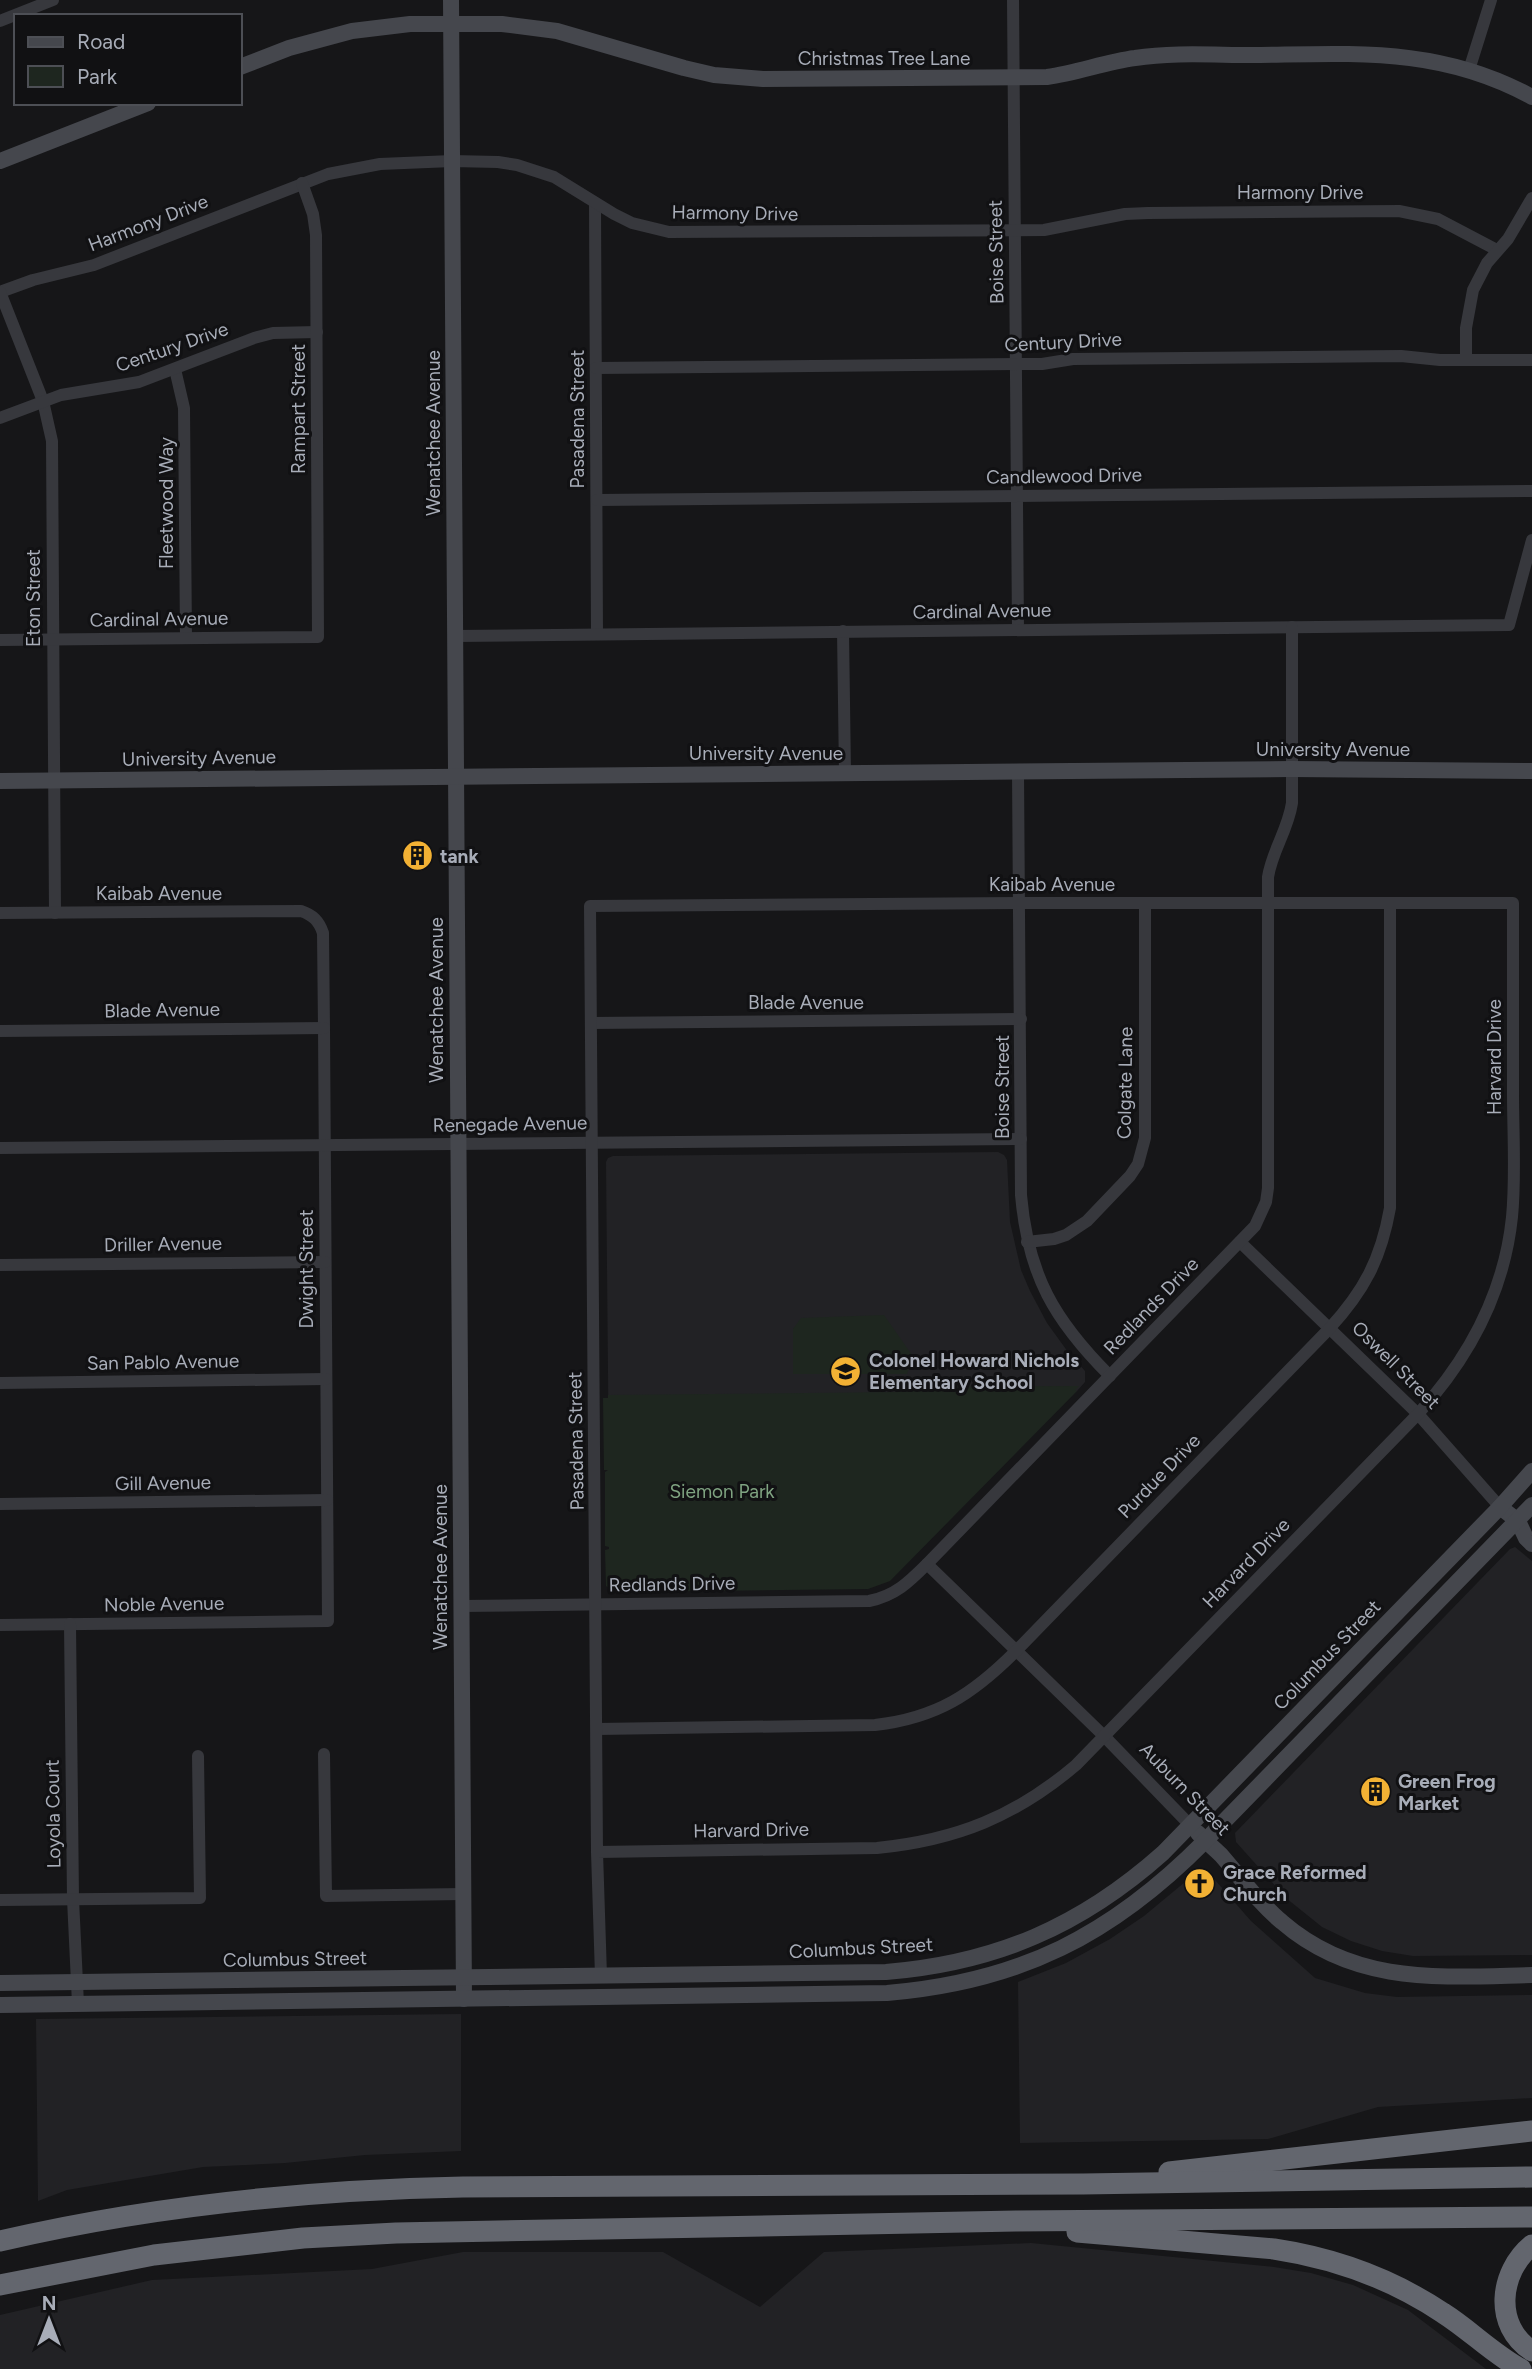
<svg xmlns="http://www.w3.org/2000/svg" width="1532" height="2369" viewBox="0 0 1532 2369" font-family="Figtree,sans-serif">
<rect width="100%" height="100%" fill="#161618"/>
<!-- built -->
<g fill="#222225">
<path d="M998 1152 1004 1155 1007 1160 1010 1222 1021 1270 1030 1291 1047 1323 1068 1352 1085 1371V1382L1077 1391 610 1583 606 1162 608 1158 613 1156Z"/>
<path d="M1515 1547 1532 1561V1955L1413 1956 1382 1951 1351 1941 1322 1927 1286 1898 1236 1842 1235 1833 1510 1549Z"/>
<path d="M1203 1870 1208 1872 1251 1921 1315 1978 1365 1993 1397 1997 1532 1995V2098L1378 2107 1268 2139 1020 2143 1018 1982 1066 1963 1110 1939 1144 1916 1197 1872Z"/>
<path d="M461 2014V2151L365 2155 285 2163 203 2167 67 2190 38 2201 36 2019Z"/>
<path d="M1031 2243 1274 2267 1311 2273 1353 2285 1408 2310 1486 2369H0V2315L152 2280 372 2269 463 2252H663L760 2307 824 2252Z"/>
</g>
<!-- green -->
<g fill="#1e261f">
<path d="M884 1315 912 1355 907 1374H793V1329L801 1318Z"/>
<path d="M1079 1386 1075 1390 1077 1391 890 1581 868 1589 614 1592 606 1586 605 1550 609 1549V1547L605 1546V1472L608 1470H604L603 1398H608V1395L898 1392V1387Z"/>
</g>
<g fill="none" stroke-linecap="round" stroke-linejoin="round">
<!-- street -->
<g stroke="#37383d" stroke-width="12">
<path d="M1013 0 1018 630"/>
<path d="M0 21 53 0"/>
<path d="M1469 70 1491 0"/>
<path d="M595 203 597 634"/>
<path d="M0 292 33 280 94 265 328 174 380 164 452 161 498 162 517 165 554 177 614 214 632 223 669 232 1044 230 1125 214 1148 213 1399 211 1438 219 1497 250"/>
<path d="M0 292 43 401 52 441 55 913"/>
<path d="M1466 360V328L1473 290 1487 263 1508 239 1532 198"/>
<path d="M596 368 1017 364H1042L1073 359 1401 356 1440 360H1532"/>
<path d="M175 369 184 408 186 638"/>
<path d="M0 418 61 395 139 382 254 338 273 333 317 332"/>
<path d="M597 500 1532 491"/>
<path d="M843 631 845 773"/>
<path d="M455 636 1509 625 1532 540"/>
<path d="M0 640 318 637 316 235 313 214 302 183"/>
<path d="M1018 772 1021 1195C1028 1275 1054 1320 1110 1376"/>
<path d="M0 913 301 911C313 915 319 921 323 933L324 1028 328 1621 0 1625"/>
<path d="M591 1023 1021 1019"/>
<path d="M0 1031 324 1028"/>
<path d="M0 1148 1021 1139"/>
<path d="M1027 1242 1054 1239 1066 1235 1087 1221 1130 1176 1138 1164 1145 1138V903"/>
<path d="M1240 1242 1418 1414 1500 1507"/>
<path d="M0 1265 325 1262"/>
<path d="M0 1383 326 1379"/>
<path d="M0 1504 327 1500"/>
<path d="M927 1564 1104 1736 1190 1825"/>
<path d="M461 1606 869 1601C895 1596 909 1582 927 1564L1255 1226 1266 1202 1268 1188V877C1272 851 1288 830 1292 803V627"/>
<path d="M70 1624 73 1899 78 2004"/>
<path d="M597 1729 875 1725C937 1718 973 1694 1016 1651L1329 1329C1364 1291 1381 1259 1390 1208V903"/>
<path d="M324 1754 326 1896 463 1894"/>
<path d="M597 1852 877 1848C957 1840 1016 1816 1076 1765L1418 1414C1469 1358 1504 1294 1512 1217 1516 1176 1513 1135 1513 1094 1513 1030 1513 967 1513 903H1021L590 906 597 1852 601 1976"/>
<path d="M0 1900 200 1898 198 1756"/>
</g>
<!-- secondary -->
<g stroke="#45474d" stroke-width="16">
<path d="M451 0 464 1999"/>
<path d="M240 67 289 48 352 31 410 24H502L557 31 684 68 714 75 763 79 1047 77C1077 73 1105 62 1135 58 1173 52 1214 55 1252 55 1353 54 1439 46 1532 97"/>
<path d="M0 161 148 103"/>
<path d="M0 781 1291 769 1532 771"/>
<path d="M1500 1507 1518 1521 1526 1538 1532 1544"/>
<path d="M1198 1833C1205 1841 1213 1847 1221 1855 1241 1878 1259 1903 1282 1922 1356 1986 1442 1977 1532 1975"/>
<path d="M0 1983 886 1972C996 1963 1081 1926 1163 1853L1500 1507 1532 1471"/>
<path d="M0 2005 887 1993C1020 1982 1112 1935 1205 1841L1532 1505"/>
</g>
<!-- highway -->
<g stroke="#63666e" stroke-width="21">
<path d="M1169 2172 1532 2131"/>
<path d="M1077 2232 1274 2249C1334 2258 1392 2279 1443 2313 1470 2330 1493 2354 1521 2369"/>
<path d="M0 2241C151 2206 308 2190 463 2187L1083 2184 1532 2177"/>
<path d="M1532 2245C1499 2272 1493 2326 1532 2351"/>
<path d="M0 2285 154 2255 303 2238 396 2233 1016 2221 1532 2217"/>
</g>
</g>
<!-- icons -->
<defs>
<symbol id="building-disc" viewBox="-11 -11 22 22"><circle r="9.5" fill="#f2b134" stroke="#111113"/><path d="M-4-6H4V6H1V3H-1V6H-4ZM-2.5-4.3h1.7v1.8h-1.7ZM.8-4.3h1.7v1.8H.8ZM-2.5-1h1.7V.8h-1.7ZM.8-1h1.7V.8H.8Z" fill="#111"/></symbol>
<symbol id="school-disc" viewBox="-11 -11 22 22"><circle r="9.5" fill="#f2b134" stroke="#111113"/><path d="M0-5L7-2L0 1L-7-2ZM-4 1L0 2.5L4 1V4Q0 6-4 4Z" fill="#111"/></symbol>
<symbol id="church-disc" viewBox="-11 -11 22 22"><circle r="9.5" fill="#f2b134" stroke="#111113"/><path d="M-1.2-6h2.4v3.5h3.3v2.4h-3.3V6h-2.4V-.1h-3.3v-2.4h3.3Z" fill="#111"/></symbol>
</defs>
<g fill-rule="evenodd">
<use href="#building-disc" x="400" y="838" width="35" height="35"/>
<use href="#school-disc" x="828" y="1354" width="35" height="35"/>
<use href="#building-disc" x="1358" y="1774" width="35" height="35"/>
<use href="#church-disc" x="1182" y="1866" width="35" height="35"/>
</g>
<g text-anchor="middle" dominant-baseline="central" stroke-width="6" stroke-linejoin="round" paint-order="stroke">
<!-- street labels -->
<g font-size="19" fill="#a8adb8" stroke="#111113">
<text x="884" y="58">Christmas Tree Lane</text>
<text x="1300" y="192">Harmony Drive</text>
<text transform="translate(735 213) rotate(1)">Harmony Drive</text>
<text transform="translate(148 223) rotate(-21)">Harmony Drive</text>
<text transform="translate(996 252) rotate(-91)">Boise Street</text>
<text transform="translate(1063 342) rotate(-3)">Century Drive</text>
<text transform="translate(172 347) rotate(-19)">Century Drive</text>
<text transform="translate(298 409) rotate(-90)">Rampart Street</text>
<text transform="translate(577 419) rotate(-90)">Pasadena Street</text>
<text transform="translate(433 433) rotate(-90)">Wenatchee Avenue</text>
<text transform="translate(1064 476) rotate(-1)">Candlewood Drive</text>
<text transform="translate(166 503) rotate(-90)">Fleetwood Way</text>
<text transform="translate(33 598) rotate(-90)">Eton Street</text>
<text transform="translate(982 611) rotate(-1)">Cardinal Avenue</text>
<text transform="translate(159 619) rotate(-1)">Cardinal Avenue</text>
<text x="1333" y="749">University Avenue</text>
<text x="766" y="753">University Avenue</text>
<text transform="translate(199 758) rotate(-1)">University Avenue</text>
<text x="1052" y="884">Kaibab Avenue</text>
<text x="159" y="893">Kaibab Avenue</text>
<text transform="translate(436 1000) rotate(-90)">Wenatchee Avenue</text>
<text x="806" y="1002">Blade Avenue</text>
<text transform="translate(162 1010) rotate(-1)">Blade Avenue</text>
<text transform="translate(1494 1057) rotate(-90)">Harvard Drive</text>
<text transform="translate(1125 1083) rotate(-89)">Colgate Lane</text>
<text transform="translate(1002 1087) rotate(-90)">Boise Street</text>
<text transform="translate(510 1124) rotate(-1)">Renegade Avenue</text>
<text transform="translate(163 1244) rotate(-1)">Driller Avenue</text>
<text transform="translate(306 1269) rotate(-90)">Dwight Street</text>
<text transform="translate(1151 1306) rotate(-46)">Redlands Drive</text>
<text transform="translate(163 1362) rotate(-1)">San Pablo Avenue</text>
<text transform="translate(1396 1365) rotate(45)">Oswell Street</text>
<text transform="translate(576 1441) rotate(-91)">Pasadena Street</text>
<text transform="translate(1159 1476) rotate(-46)">Purdue Drive</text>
<text transform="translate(163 1483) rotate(-1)">Gill Avenue</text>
<text transform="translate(1246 1563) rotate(-46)">Harvard Drive</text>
<text transform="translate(440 1567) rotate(-90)">Wenatchee Avenue</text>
<text transform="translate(672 1584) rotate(-1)">Redlands Drive</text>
<text transform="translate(164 1604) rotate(-1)">Noble Avenue</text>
<text transform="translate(1327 1655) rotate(-46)">Columbus Street</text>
<text transform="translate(1185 1789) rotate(46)">Auburn Street</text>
<text transform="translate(53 1814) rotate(-91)">Loyola Court</text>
<text transform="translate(751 1830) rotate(-1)">Harvard Drive</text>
<text transform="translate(861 1948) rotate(-3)">Columbus Street</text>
<text transform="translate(295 1959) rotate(-1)">Columbus Street</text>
</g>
<!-- poi labels -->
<g font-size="19" font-weight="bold" fill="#a8adb8" stroke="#111113" text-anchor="start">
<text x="440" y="856">tank</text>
<text x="869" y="1360">Colonel Howard Nichols<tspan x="869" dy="22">Elementary School</tspan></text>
<text x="1398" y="1781">Green Frog<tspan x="1398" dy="22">Market</tspan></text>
<text x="1223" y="1872">Grace Reformed<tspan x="1223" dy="22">Church</tspan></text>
</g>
<!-- park labels -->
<g font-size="19" fill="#7fa381" stroke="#111113">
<text x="722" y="1491">Siemon Park</text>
</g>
</g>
<!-- legend -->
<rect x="14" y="14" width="228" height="91" fill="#111113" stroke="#4d4f55" stroke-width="2"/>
<rect x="28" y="37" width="35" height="10" fill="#45474d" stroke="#4d4f55" stroke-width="2"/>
<text x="77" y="49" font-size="21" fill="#a8adb8">Road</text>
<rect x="28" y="66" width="35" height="21" fill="#1e261f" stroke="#4d4f55" stroke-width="2"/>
<text x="77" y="84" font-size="21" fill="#a8adb8">Park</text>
<!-- north arrow -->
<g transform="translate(49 2320)" stroke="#111113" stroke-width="5" paint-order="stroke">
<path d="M0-5L12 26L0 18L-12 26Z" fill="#a8adb8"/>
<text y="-10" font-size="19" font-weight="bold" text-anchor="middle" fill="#a8adb8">N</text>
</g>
</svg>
